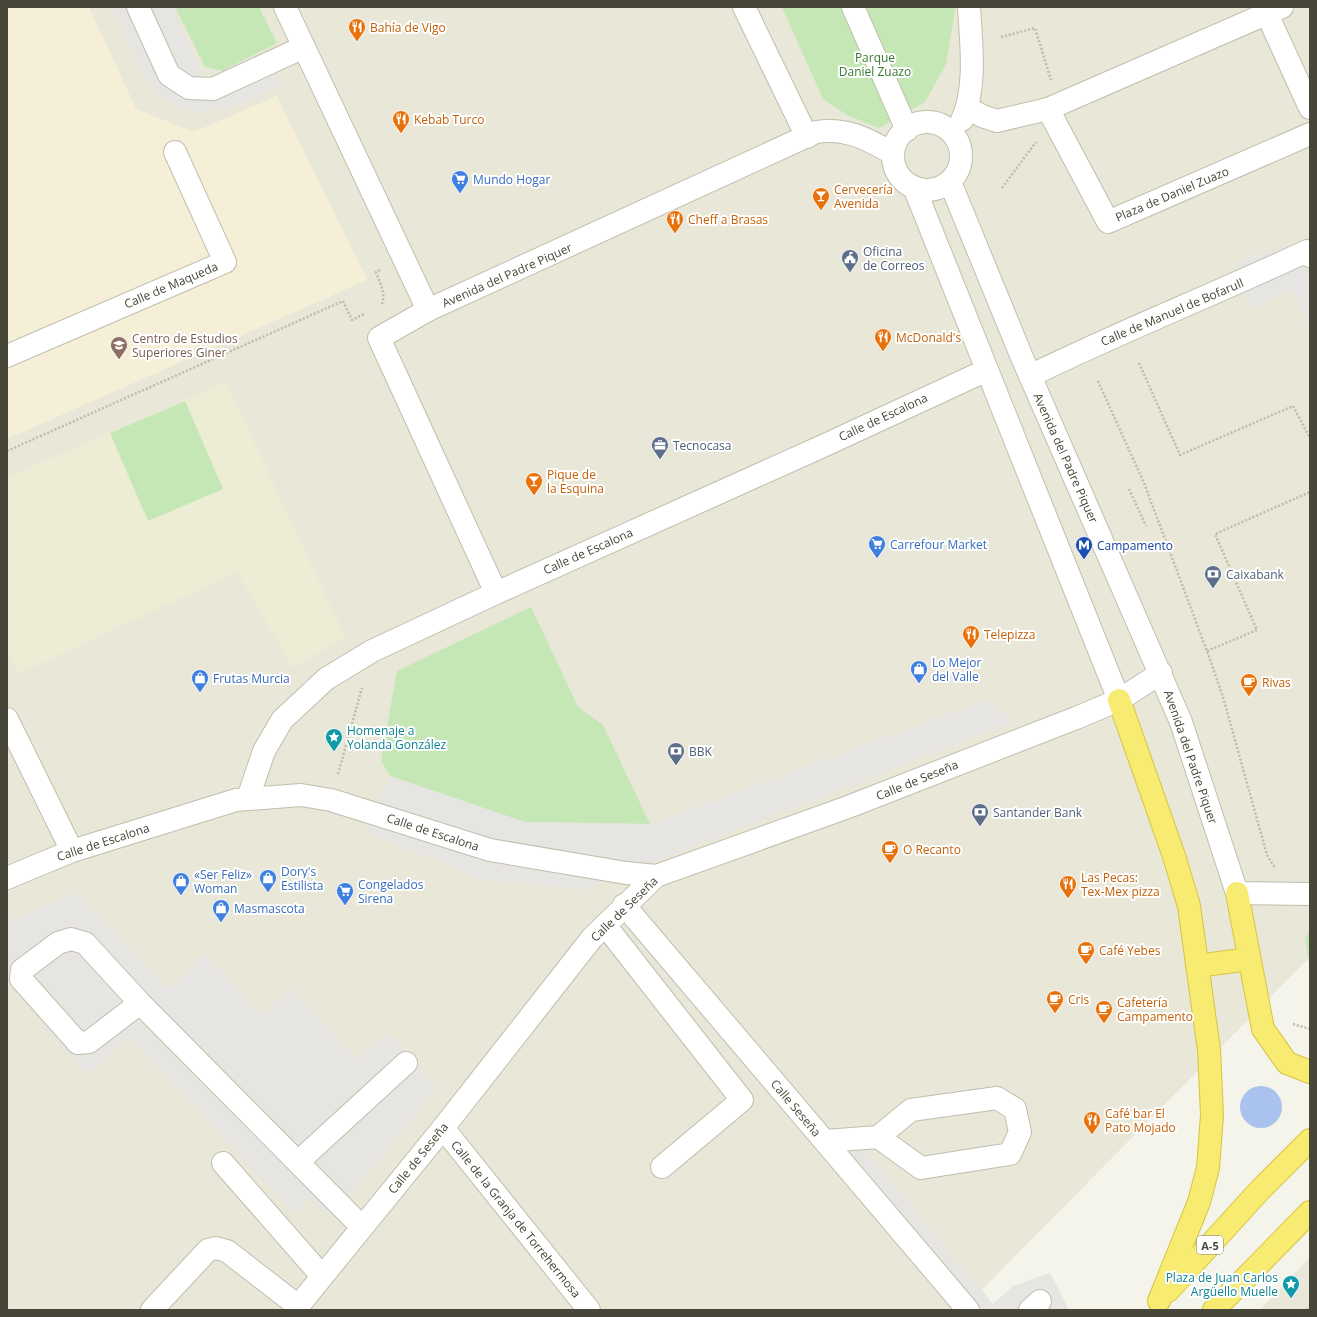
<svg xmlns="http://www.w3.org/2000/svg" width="1317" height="1317" viewBox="0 0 1317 1317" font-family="'Open Sans',sans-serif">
<rect width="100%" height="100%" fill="#f4f4ea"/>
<!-- residential -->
<g fill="#e8e7d8">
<path d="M7 7H1310V957L962 1310H7Z"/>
<path d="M1310 1257V1310H1260Z"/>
</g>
<!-- commercial -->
<path fill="#f5efd7" d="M7 7H89L136 109 194 132 277 96 367 280 7 439Z"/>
<!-- education -->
<path fill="#edecd5" d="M226 382 345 637 293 668 237 572 19 674 7 649V477Z"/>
<!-- green -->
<g fill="#c4e7b5">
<path d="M175 7H259L277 43 222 71 205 67Z"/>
<path d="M782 7H954L955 10 946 64 925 102 879 128 847 115 823 99Z"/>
<path d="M185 401 223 489 148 521 110 433Z"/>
<path d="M531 607 578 707 603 725 650 824 525 822 390 776 381 761 397 671Z"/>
<path d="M1310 929V967L1305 939Z"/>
</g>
<!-- parking -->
<g fill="#e6e5e1">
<path d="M111 7H173L205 80 264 51 282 84 230 108 199 113 180 109 163 98 143 75Z"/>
<path d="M1310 242V333L1293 291 1251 308 1234 265 1271 250Z"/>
<path d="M989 699 1012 722 583 890 480 879 365 831 390 776 525 822 650 824Z"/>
<path d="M77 893 169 989 205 954 262 1014 291 988 357 1059 388 1033 437 1088 331 1219 310 1198 294 1213 129 1037 87 1075 43 1026 52 1018 7 966V921Z"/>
<path d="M853 1135 993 1304 1013 1286 1050 1273 1069 1310H954L824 1158Z"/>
</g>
<!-- water -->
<circle fill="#aac2ee" cx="1261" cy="1107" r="21"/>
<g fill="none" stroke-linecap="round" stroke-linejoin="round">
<defs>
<g id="minor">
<path d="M138 7 169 75 189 88 213 89 304 47"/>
<path d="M285 7 428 310"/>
<path d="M744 7 807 137"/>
<path d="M853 7 907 130"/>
<path d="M1267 14 1310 108"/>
<path d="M968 108 982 116 997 121 1048 109 1282 7"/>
<path d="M1048 109 1108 222 1310 134"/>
<path d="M962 120C977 88 971 42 969 7"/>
<circle cx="927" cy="156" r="34"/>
<path d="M950 182 1021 355 1181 722 1237 893 1310 894"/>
<path d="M914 187 1119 700"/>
<path d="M7 356 225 262 175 152"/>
<path d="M1030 376C1121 331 1216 294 1307 251L1310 256"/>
<path d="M496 593 379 338 428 310 816 132C846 127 867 139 892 153"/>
<path d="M7 719 72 851"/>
<path d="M248 798 264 751 282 720 326 679 372 651 496 593 823 446 987 370"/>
<path d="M7 878 72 851 236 800 301 795 331 800 490 850 626 873 656 876"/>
<path d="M624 905 968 1310"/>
<path d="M605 925 742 1100 662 1167"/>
<path d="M140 1003 89 1042 78 1043 21 979 22 970 58 943 71 939 85 943 140 1003 362 1227"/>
<path d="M443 1128 589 1310"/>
<path d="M825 1141 878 1137 921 1168 1010 1154 1020 1132 1015 1109 997 1098 911 1110 878 1137"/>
<path d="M298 1162 406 1063"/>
<path d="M223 1163 322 1276"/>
<path d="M152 1310 208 1250 216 1248 227 1251 298 1306"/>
<path d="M295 1310 443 1128 592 938 656 876 848 807 1076 718 1119 700 1161 673"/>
<path d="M1030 1310 1040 1301"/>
</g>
<g id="highway">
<path d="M1119 700 1174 856 1189 906 1209 1050 1212 1115 1208 1168 1199 1202 1159 1301"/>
<path d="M1237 893 1263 1029 1287 1063 1310 1072"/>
<path d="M1197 966 1249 959"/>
<path d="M1168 1291 1260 1190 1310 1140"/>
<path d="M1214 1310 1310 1212"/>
</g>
</defs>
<!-- minor casing -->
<use href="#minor" stroke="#c0bead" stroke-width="24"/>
<!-- highway casing -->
<use href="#highway" stroke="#d7c441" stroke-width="24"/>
<!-- path -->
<g stroke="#c1bd9f" stroke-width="2.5" stroke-dasharray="2 2" stroke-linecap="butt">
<path d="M1001 37 1035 28 1051 80"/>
<path d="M1002 188 1036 142"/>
<path d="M380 270 376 272C380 284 387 294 381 306"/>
<path d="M1139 363 1180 455 1293 406 1310 438"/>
<path d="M1098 381 1144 483 1207 651 1223 697 1267 855 1275 868"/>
<path d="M7 451 343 301 352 320 364 314"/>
<path d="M1129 489 1146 526"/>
<path d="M1207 651 1257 630 1215 534 1310 492"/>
<path d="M338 774 362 688"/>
<path d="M1293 1024 1310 1029"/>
<path d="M1307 1310 1310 1306"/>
</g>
<!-- minor -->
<use href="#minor" stroke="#fff" stroke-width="22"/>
<!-- highway -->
<use href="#highway" stroke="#f8eb72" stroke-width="22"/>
</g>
<!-- icons -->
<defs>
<symbol id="restaurant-pin" viewBox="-11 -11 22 30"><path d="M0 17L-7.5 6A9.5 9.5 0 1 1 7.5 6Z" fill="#e8710a" stroke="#fff"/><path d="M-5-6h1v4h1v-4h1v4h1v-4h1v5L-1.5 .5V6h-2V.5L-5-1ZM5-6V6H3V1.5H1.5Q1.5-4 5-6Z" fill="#fff"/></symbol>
<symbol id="supermarket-pin" viewBox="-11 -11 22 30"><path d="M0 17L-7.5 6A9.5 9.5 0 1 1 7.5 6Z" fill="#3f7fe0" stroke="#fff"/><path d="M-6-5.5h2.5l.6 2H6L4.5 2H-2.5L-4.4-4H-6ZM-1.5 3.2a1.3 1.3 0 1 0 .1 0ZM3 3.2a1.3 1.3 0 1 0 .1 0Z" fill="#fff"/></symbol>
<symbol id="bar-pin" viewBox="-11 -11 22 30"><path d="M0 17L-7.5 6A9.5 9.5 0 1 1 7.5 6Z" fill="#e8710a" stroke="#fff"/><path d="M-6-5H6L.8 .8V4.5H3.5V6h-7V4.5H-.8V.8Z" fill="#fff"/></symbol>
<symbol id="civic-pin" viewBox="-11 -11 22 30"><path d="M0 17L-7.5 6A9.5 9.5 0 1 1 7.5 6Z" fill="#5c6f8a" stroke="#fff"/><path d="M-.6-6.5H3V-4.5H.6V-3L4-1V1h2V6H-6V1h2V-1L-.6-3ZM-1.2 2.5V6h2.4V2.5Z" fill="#fff"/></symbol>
<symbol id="school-pin" viewBox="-11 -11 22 30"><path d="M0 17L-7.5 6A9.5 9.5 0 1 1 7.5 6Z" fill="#8d6e63" stroke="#fff"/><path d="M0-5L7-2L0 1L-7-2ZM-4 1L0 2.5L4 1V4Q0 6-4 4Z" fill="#fff"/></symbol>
<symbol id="office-pin" viewBox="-11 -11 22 30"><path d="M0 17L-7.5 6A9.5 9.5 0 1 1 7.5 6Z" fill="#5c6f8a" stroke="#fff"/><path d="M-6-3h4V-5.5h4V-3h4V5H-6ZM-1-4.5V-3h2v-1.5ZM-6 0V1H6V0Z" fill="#fff"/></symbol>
<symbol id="metro-pin" viewBox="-11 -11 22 30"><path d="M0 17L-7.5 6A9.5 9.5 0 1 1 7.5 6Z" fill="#1a4fb4" stroke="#fff"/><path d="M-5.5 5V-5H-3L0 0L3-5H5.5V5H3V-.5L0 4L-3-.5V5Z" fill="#fff"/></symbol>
<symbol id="bank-pin" viewBox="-11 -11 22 30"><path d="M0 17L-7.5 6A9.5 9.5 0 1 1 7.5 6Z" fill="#5c6f8a" stroke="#fff"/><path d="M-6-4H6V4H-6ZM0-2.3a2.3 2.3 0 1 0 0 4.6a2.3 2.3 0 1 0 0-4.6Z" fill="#fff"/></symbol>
<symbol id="shop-pin" viewBox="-11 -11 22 30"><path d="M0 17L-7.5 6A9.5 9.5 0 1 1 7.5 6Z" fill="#3f7fe0" stroke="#fff"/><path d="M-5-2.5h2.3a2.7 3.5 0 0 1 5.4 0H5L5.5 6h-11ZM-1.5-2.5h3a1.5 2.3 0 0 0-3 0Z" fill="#fff"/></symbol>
<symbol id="cafe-pin" viewBox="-11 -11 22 30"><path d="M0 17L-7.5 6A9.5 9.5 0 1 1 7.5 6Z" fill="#e8710a" stroke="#fff"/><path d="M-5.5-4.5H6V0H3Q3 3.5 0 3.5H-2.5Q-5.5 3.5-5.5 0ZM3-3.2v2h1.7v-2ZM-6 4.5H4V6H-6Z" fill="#fff"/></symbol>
<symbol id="sight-pin" viewBox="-11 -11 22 30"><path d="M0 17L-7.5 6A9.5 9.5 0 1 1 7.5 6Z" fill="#0f9aa8" stroke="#fff"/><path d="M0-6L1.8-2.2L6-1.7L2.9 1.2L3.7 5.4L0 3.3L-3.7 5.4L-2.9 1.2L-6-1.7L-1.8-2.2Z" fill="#fff"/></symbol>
</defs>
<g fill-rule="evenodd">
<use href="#restaurant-pin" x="347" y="17" width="20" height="27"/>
<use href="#restaurant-pin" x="391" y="109" width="20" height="27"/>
<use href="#supermarket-pin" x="450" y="169" width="20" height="27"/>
<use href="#bar-pin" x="811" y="186" width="20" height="27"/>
<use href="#restaurant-pin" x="665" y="209" width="20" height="27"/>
<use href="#civic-pin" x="840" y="248" width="20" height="27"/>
<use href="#restaurant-pin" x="873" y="327" width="20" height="27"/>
<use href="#school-pin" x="109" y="335" width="20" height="27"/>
<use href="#office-pin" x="650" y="435" width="20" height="27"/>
<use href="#bar-pin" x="524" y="471" width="20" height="27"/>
<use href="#supermarket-pin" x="867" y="534" width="20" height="27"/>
<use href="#metro-pin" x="1074" y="535" width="20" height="27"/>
<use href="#bank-pin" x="1203" y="564" width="20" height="27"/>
<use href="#restaurant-pin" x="961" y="624" width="20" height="27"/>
<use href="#shop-pin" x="909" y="659" width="20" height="27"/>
<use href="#shop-pin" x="190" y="668" width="20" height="27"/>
<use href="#cafe-pin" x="1239" y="672" width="20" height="27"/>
<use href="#sight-pin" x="324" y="727" width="20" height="27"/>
<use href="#bank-pin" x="666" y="741" width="20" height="27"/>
<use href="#bank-pin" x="970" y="802" width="20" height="27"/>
<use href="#cafe-pin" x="880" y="839" width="20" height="27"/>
<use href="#shop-pin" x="258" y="868" width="20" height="27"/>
<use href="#shop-pin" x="171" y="871" width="20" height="27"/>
<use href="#restaurant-pin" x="1058" y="874" width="20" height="27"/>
<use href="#supermarket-pin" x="335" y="881" width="20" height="27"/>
<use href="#shop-pin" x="211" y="898" width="20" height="27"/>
<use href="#cafe-pin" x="1076" y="940" width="20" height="27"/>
<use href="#cafe-pin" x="1045" y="989" width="20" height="27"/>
<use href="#cafe-pin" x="1094" y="999" width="20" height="27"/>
<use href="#restaurant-pin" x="1082" y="1110" width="20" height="27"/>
<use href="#sight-pin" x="1281" y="1274" width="20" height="27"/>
</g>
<g text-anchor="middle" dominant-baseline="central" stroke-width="4" stroke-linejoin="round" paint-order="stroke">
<!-- shield labels -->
<rect fill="#fff" stroke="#7f7e74" stroke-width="1" x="1197" y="1236" width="26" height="18" rx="3"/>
<g font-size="11" font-weight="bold" fill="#484638">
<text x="1210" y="1245">A-5</text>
</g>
<!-- food labels -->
<g font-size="12" fill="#c56008" stroke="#fff" text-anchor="start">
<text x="370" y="27">Bahía de Vigo</text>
<text x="414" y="119">Kebab Turco</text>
<text x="834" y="189">Cervecería<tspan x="834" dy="14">Avenida</tspan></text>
<text x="688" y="219">Cheff a Brasas</text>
<text x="896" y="337">McDonald's</text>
<text x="547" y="474">Pique de<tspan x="547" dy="14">la Esquina</tspan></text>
<text x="984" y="634">Telepizza</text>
<text x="1262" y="682">Rivas</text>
<text x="903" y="849">O Recanto</text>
<text x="1081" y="877">Las Pecas:<tspan x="1081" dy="14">Tex-Mex pizza</tspan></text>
<text x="1099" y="950">Café Yebes</text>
<text x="1068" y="999">Cris</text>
<text x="1117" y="1002">Cafetería<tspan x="1117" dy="14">Campamento</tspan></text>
<text x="1105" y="1113">Café bar El<tspan x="1105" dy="14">Pato Mojado</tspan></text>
</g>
<!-- park labels -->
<g font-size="12" fill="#38782d" stroke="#fff">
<text x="875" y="57">Parque<tspan x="875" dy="14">Daniel Zuazo</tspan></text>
</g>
<!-- shop labels -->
<g font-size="12" fill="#366cbe" stroke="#fff" text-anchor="start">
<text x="473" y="179">Mundo Hogar</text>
<text x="890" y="544">Carrefour Market</text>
<text x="932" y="662">Lo Mejor<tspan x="932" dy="14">del Valle</tspan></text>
<text x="213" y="678">Frutas Murcia</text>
<text x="281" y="871">Dory's<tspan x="281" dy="14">Estilista</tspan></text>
<text x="194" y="874">«Ser Feliz»<tspan x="194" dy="14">Woman</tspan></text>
<text x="358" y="884">Congelados<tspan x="358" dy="14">Sirena</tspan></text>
<text x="234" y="908">Masmascota</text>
</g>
<!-- street labels -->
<g font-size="12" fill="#484638" stroke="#fff">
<text transform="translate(1172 194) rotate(-23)">Plaza de Daniel Zuazo</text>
<text transform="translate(507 275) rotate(-24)">Avenida del Padre Piquer</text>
<text transform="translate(171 285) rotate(-23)">Calle de Maqueda</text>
<text transform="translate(1172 312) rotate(-23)">Calle de Manuel de Bofarull</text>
<text transform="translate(883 417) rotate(-25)">Calle de Escalona</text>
<text transform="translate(1066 458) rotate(66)">Avenida del Padre Piquer</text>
<text transform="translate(588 551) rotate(-24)">Calle de Escalona</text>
<text transform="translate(1191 757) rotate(71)">Avenida del Padre Piquer</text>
<text transform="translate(917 780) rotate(-22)">Calle de Seseña</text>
<text transform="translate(433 832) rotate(18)">Calle de Escalona</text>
<text transform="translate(103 842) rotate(-18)">Calle de Escalona</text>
<text transform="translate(624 909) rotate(-44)">Calle de Seseña</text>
<text transform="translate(796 1108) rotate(50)">Calle Seseña</text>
<text transform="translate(418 1158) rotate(-51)">Calle de Seseña</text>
<text transform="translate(516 1219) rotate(51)">Calle de la Granja de Torrehermosa</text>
</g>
<!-- service labels -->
<g font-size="12" fill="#4e5e75" stroke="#fff" text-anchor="start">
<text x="863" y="251">Oficina<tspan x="863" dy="14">de Correos</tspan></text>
<text x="673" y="445">Tecnocasa</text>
<text x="1226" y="574">Caixabank</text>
<text x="689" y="751">BBK</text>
<text x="993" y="812">Santander Bank</text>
</g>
<!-- education labels -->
<g font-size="12" fill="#785e54" stroke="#fff" text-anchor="start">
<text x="132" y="338">Centro de Estudios<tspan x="132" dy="14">Superiores Giner</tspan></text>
</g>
<!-- transit labels -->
<g font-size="12" fill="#164399" stroke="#fff" text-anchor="start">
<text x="1097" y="545">Campamento</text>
</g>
<!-- culture labels -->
<g font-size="12" fill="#0d838f" stroke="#fff" text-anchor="start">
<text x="347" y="730">Homenaje a<tspan x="347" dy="14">Yolanda González</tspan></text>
<text x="1278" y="1277" text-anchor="end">Plaza de Juan Carlos<tspan x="1278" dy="14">Argüello Muelle</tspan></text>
</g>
</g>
<!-- border -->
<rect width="1317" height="1317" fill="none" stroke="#484638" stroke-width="16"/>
</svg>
